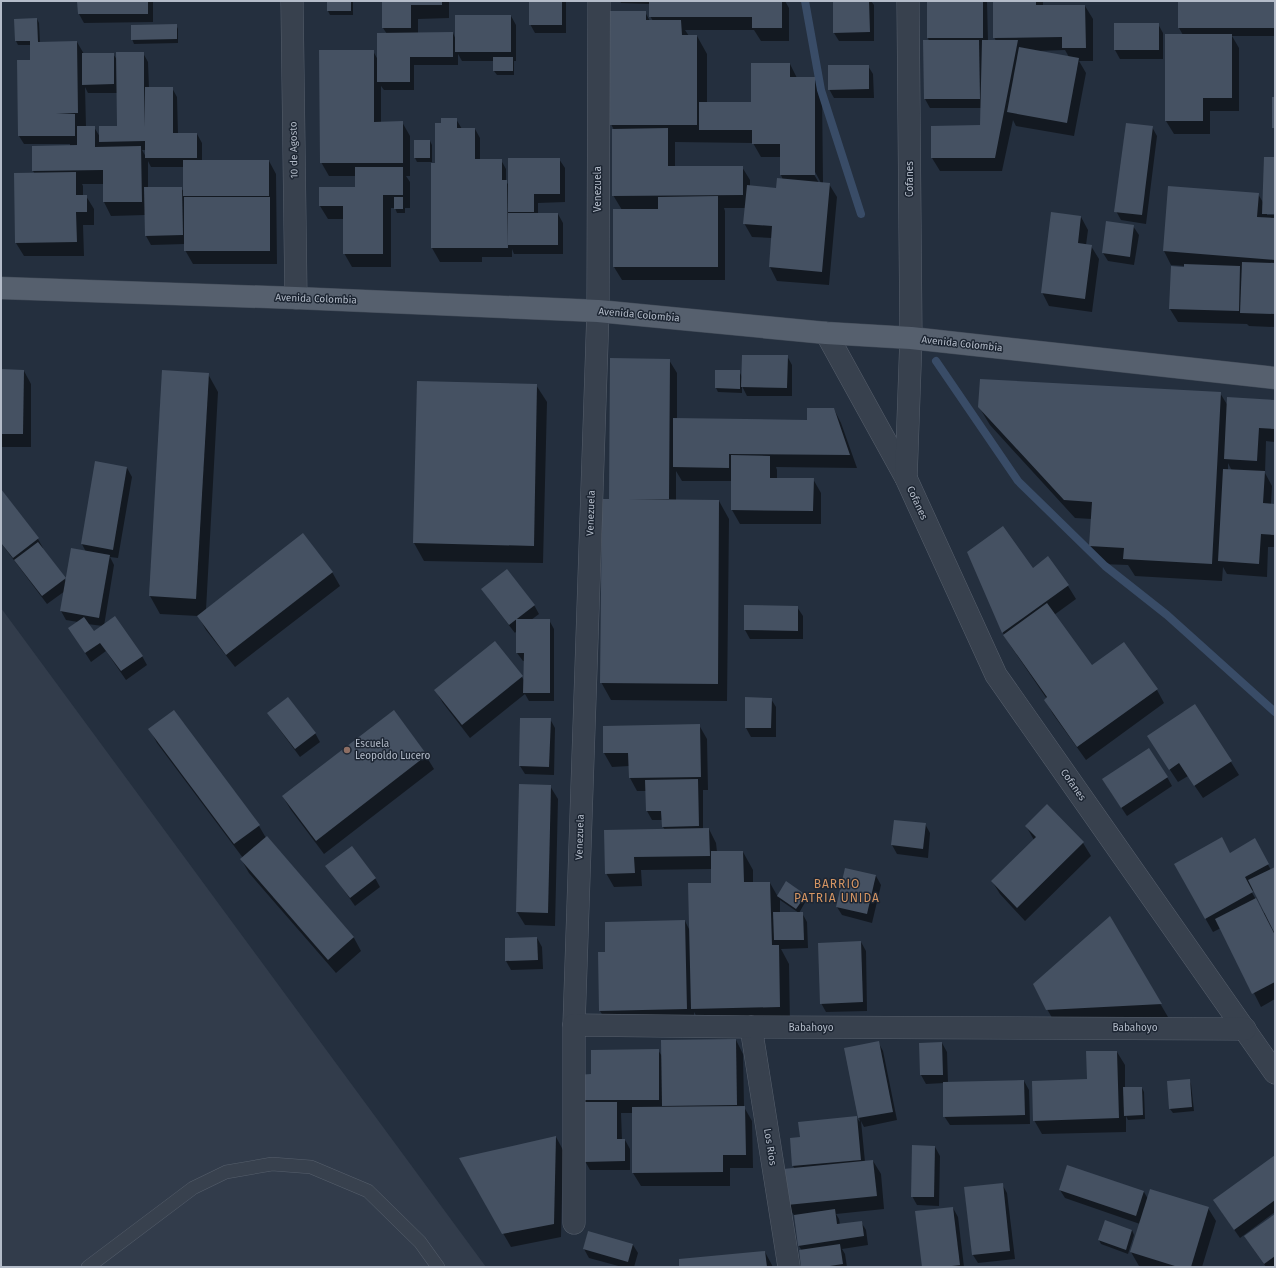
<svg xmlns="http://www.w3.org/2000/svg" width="1276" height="1268" viewBox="0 0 1276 1268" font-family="'Fira Sans',sans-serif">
<rect width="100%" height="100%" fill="#242f3e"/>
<!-- airport -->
<path fill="#323c4b" d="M1 608 486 1267H1Z"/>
<!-- shadow -->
<g fill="#0007" fill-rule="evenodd">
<path d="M78 1H153V22L84 23 79 14Z"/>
<path d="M328 1H353V15H330L328 11Z"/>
<path d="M383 1H449V18L418 19V34L453 33 456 40 511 16 516 25V61H514V75H497L494 71V61H462L458 54V65H414V90H384L381 86V123L402 122 410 136V176H406L410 182V208H405V213H397L395 208H391V267H352L344 253V219H328L320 206V188H356V176H329L321 162 373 51 378 60 387 34 383 28Z"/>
<path d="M530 1H566V33H535L530 24Z"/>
<path d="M620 1H785L789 8V41H761L754 30H685L689 36H697L707 54V103H752L790 64 797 78H814L822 91 823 183 829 184 837 197 829 285 777 281 770 267 772 238 752 237 744 223 746 208H724L725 211V280H622L614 267 622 210 613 195 614 130 611 124 645 12 650 21H653L650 16V4L621 3ZM675 142 753 143 761 157H781V175L783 180 777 189 750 187V180L742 167H675ZM814 170 821 183H819L812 171Z"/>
<path d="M834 1H871L874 5V41H839L834 33Z"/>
<path d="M928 1H987L988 41H996L994 37V1H1043V6H1085L1093 19V61H1079L1086 73 1074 136 1016 126 1013 120 1002 171H940L932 158 981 126V108H930L925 99 924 41H929L928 38ZM1065 50 1069 57 1036 51Z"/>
<path d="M1179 1H1275V36H1232L1239 48V111H1210V134H1174L1166 121V35H1183L1179 28Z"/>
<path d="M37 19 39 23 40 43 77 42 84 54H113L118 61 143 53 148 62 149 88H172L177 97 178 134H197L202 143V161H269L276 174 277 264H193L185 250V244L151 245 146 236 145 215 111 216 104 202V184H82L83 186V196H86L94 209V225H83L84 256H24L16 243 15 174H35L33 171 70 146V144H24L19 136 31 61V45H18L16 41 15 20ZM85 87 88 93H118V127L100 137 94 127H86ZM142 150H146V157ZM148 161 151 167H184V192L181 188H148Z"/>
<path d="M1158 24 1163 33V59H1120L1115 50Z"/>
<path d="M176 25 178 29V43L134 44 132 39Z"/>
<path d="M868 66 873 74 874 98H834L829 89Z"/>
<path d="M456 119 462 129H475L480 138V160H501L506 169V181L509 186 559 159 565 168V202L538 203V214H558L563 223V254H514L512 249V257H482V262H440L432 248V164H437L442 124Z"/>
<path d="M1152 127 1157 136 1146 224 1121 220 1116 211Z"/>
<path d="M430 141 432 145V162H417L415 158Z"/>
<path d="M1275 158V213H1267V215H1275V327L1249 326 1247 324 1178 322 1170 309 1185 266 1171 265 1164 251 1169 187 1258 194 1264 204Z"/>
<path d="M1081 217 1088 230 1086 245 1091 246 1099 259 1092 312 1049 306 1042 292Z"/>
<path d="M1133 226 1139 235 1134 265 1108 261 1103 253Z"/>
<path d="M787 356 792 365V396H747L742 386V393L718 392 716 388V371H739L742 377Z"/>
<path d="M669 360 677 373V420L807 421 834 409 841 423 857 468 776 467 777 470V479H813L821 493V524H740L732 510V481H682L676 471V501H719L729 519 727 701 611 700 601 682 611 500Z"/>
<path d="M1 370 24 371 31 384V447H1Z"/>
<path d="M208 374 218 392 206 610 332 572 340 586 235 667 206 630 198 616 160 614 150 596Z"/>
<path d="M418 382 536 385 547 402 543 563 424 561 414 543Z"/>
<path d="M1220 393 1228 406 1275 401V442L1266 441 1265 473 1272 486 1271 504 1275 505V547H1268L1267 577 1227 574 1223 567 1222 581 1135 576 1128 565 1101 564 1090 546 1092 519 1075 518 990 425 979 407ZM1228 463 1232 471 1228 470Z"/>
<path d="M96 463 127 468 132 477 118 558 110 557 114 565 104 626 142 656 147 665 126 680 106 651 91 662 69 628 78 622 66 620 61 611 65 591 47 604 1 543V490L38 539 43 548H42L66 581 86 552 82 544ZM87 624 103 626 94 633Z"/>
<path d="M968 552 1032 569 1068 586 1076 599 1054 615 1091 667 1157 690 1164 703 1086 760 1053 714 1045 700 1047 699 1012 648 1004 635Z"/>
<path d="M488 598 534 605 539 614 531 620H549L554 629V701H529L525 694 470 738 443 703 435 690 495 642 524 680 525 661H523L517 653V630L515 633Z"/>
<path d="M797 607 803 616V639H750L745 630Z"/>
<path d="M771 699 776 707V737H751L746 728Z"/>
<path d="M394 712 426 756 434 769 324 854 291 810 283 797Z"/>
<path d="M269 714 315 733 320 742 300 757 274 722Z"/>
<path d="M550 719 555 728 554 775 525 774 520 766Z"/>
<path d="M699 725 707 739 708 790H703V829H709L716 843 717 852H743L753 870V883H770L778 897 787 883 805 895 807 899 799 913 780 900V913H802L807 922 808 948 781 949 789 964 790 1025 702 1026 694 1012V1022L608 1024 600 1011 606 953 685 921 690 931 712 884V869L641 870 642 886 614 887 606 873 665 830 663 827V820H652L647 811 646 791H637L630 778 629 766 612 767 604 753V727Z"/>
<path d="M150 730 259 826 266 838 267 837 354 938 361 951 336 973 249 873 241 859 243 858 157 743Z"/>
<path d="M1148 737 1231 762 1239 775 1203 798 1188 776 1178 782Z"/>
<path d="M1167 777 1172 786 1127 816 1108 788Z"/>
<path d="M550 786 558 799 555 926 525 925 517 912Z"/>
<path d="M1047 805 1083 843 1091 856 1025 921 1000 894 992 881 1034 840 1026 826Z"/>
<path d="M925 824 930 833 928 858 897 854 892 845Z"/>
<path d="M1254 840 1271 870 1275 868V999L1261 1007 1221 928 1213 932 1175 865 1230 854ZM1254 890 1266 912 1264 913 1251 891Z"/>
<path d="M327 866 375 878 380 887 355 906Z"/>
<path d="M846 869 876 876 881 885 872 923 842 915 837 907Z"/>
<path d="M1110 918 1168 1017 1055 1023 1047 1009Z"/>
<path d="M537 938 542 947 543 969 511 970 506 961Z"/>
<path d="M861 942 866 951 867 1011 826 1012 821 1003Z"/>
<path d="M736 1040 743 1054 744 1107 752 1121 753 1168H730V1186H641L633 1173V1113H621L622 1140H625L630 1149V1170H590L585 1161 579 1100 592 1075 658 1050 663 1058Z"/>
<path d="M878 1042 883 1051 897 1120 864 1127 861 1121 865 1162 873 1161 881 1174 884 1209 836 1214 839 1219 840 1225 861 1222 866 1230 868 1245 842 1249 845 1254 847 1267H802V1251L799 1246 795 1217 788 1205 795 1169 793 1166 791 1139 801 1138 856 1117 860 1122 845 1049Z"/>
<path d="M942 1043 947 1052 948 1083 1024 1081 1029 1090 1030 1124 950 1125 944 1116V1083L926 1084 921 1075Z"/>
<path d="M1117 1052 1125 1065V1088H1142L1144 1092 1145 1119 1128 1120 1126 1116V1132L1042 1134 1034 1120 1088 1080Z"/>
<path d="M1189 1080 1191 1084 1194 1111 1173 1113 1170 1109Z"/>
<path d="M556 1137 563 1150 561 1237 511 1247 460 1159Z"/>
<path d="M935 1147 940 1156 939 1206 917 1205 912 1196Z"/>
<path d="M1275 1156V1212L1240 1238 1214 1201Z"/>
<path d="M1068 1166 1144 1192 1148 1199 1208 1208 1216 1221 1202 1267H1144L1139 1266 1131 1252 1140 1224 1065 1198 1060 1190Z"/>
<path d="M1002 1184 1007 1193 1015 1259 978 1263 973 1255Z"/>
<path d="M953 1208 958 1217 964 1267H923Z"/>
<path d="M1275 1216V1267H1266L1245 1237Z"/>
<path d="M1132 1230 1134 1235 1128 1254 1101 1244 1099 1240Z"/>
<path d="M588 1232 633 1245 638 1253 634 1267H622L589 1258 584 1249Z"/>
<path d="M765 1252 773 1267H680Z"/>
</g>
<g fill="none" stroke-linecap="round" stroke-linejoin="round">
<!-- stream -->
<g stroke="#394c67" stroke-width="8">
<path d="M805 1 821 90 861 214"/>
<path d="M936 361 1018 481 1105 566 1167 615 1275 712"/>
</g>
</g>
<!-- building -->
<g fill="#455162">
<path d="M77 1H148V14H78Z"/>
<rect x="327" y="1" width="24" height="10"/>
<path d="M382 1H442V5H411V28H382Z"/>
<rect x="529" y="1" width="33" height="24"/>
<path d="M649 1H782V28H752V17H649Z"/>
<path d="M833 1H869L870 32 833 33Z"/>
<rect x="927" y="1" width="56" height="37"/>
<path d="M993 1H1036V5H1085L1086 48H1062V37L993 38Z"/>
<rect x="1178" y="1" width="97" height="27"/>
<path d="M610 11H646V20H681L682 35H697V125H610Z"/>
<rect x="455" y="15" width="56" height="37"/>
<path d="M37 18 38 42 77 41 78 113H56L75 114V136H18L17 60H30V41H15L14 19Z"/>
<rect x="1114" y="23" width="45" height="27"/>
<path d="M177 24V39L131 40V25Z"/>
<path d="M453 32V57H410V82H377V33Z"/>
<path d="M1165 34H1232V98H1203V121H1165Z"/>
<path d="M923 40H979L980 99H924Z"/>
<path d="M982 40H1018L995 158H931V126L980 125Z"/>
<path d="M1019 47 1079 58 1067 123 1007 112Z"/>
<path d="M319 50H374V122L403 121V163H320Z"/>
<path d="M116 52H144V127L145 87H173V133H197V158H145V141L99 142V126H117Z"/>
<path d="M82 53H114V84L82 85Z"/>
<rect x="493" y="57" width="20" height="14"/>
<path d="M751 63H790V77H815V175H780V144H752V130H699V102H751Z"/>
<path d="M828 65H869V89L828 90Z"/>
<rect x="1272" y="97" width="3" height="31"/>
<path d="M441 118H457V128H475V159H502V180H507L508 248H431V163H435V123H441Z"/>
<path d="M1126 123 1153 126 1142 215 1114 212Z"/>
<path d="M77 126H95V147L141 146 142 202H103V170L32 171V146L77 145Z"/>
<path d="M668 128V166H743V195L612 196V129Z"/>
<rect x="414" y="140" width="16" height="18"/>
<path d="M1264 157H1275V214H1262Z"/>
<path d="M508 158H560V194H534V212H508Z"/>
<rect x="183" y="160" width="86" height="36"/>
<path d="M355 167H403V195H383V254H343V206H319V187H355Z"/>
<path d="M76 172V195H87V212H76L77 242 15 243 14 173Z"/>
<path d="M777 178 830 183 822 272 769 267 772 226 743 224 747 185 776 188Z"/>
<path d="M1168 186 1259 193 1257 217 1275 218V260L1163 251Z"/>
<path d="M144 187H182L183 235 145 236Z"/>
<path d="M718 196V267H613V209H658V197Z"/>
<rect x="184" y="197" width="86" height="54"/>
<rect x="394" y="197" width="9" height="12"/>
<path d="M1051 212 1081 216 1078 243 1092 245 1085 299 1041 293Z"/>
<rect x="508" y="213" width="50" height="32"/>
<path d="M1106 221 1134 225 1130 257 1102 253Z"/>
<path d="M1242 262 1275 263V314L1240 313Z"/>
<path d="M1184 264 1240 266 1239 311 1169 309 1171 266 1184 267Z"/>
<path d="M742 355H788L787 388 741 387Z"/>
<path d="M610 358 670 359 669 499H629L719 500 718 684 600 683 602 499H609Z"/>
<path d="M1 369 24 370 23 434H1Z"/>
<path d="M162 370 209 373 196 599 149 596Z"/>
<path d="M715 370H740V389L715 388Z"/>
<path d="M980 379 1221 392 1212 564 1123 559 1124 548 1089 546 1092 502 1064 500 978 407Z"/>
<path d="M417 381 537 384 534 546 413 543Z"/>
<path d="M1227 397 1275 400V429L1259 428 1257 461 1224 459Z"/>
<path d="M807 408H834L850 455 729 454V468L673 467V418L807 420Z"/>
<path d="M731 455 770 456V478H814L813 511 731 510Z"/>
<path d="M95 461 127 467 113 550 81 544Z"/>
<path d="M1223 469 1265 471 1263 503 1275 504V535L1261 534 1259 564 1218 561Z"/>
<path d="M1 489 39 538 13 558 1 543Z"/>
<path d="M1003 526 1033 568 1048 556 1069 585 1002 633 967 552Z"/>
<path d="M303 533 333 572 226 655 197 616Z"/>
<path d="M38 542 66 578 42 596 14 560Z"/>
<path d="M71 548 110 555 99 618 60 611Z"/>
<path d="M507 569 535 605 509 625 481 589Z"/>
<path d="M1047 603 1092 665 1124 642 1158 689 1077 747 1044 700 1047 697 1003 635Z"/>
<path d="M744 605 798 606V631L744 630Z"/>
<path d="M115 616 143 656 121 671 100 643 85 653 68 628 84 617 94 631Z"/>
<path d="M516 619H550V693H523L524 653H516Z"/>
<path d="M495 641 523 676 462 725 434 690Z"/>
<path d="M288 697 316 733 295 749 267 713Z"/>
<path d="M745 697 772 698 771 728H745Z"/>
<path d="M1195 704 1232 761 1194 786 1179 763 1169 770 1147 736Z"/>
<path d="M174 710 260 825 234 844 148 729Z"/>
<path d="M394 710 427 755 316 841 282 796Z"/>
<path d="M520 718H551L549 767 519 766Z"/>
<path d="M700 724 701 777 629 778 628 753H603V726Z"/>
<path d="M1149 748 1168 777 1121 808 1102 779Z"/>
<path d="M698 779 699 826 662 827 661 811H646L645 780Z"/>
<path d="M519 784 551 785 548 913 516 912Z"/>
<path d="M1047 804 1084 842 1017 908 991 881 1036 837 1025 826Z"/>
<path d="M894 820 926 823 923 849 891 845Z"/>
<path d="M709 828 710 856 634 857 635 873 605 874 604 830Z"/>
<path d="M267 836 354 937 328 960 240 859Z"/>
<path d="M1222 837 1230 853 1255 838 1269 864 1245 877 1253 892 1205 919 1174 864Z"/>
<path d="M352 846 376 878 350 898 325 866Z"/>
<path d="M711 851H743L744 882H770L772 945H779L780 1007 691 1009 688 883H711Z"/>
<path d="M1275 867V934L1248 880Z"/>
<path d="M845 868 876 875 867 914 836 907Z"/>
<path d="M786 881 806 895 796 909 777 896Z"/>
<path d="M1256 898 1275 935V982L1252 994 1215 919Z"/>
<path d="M773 912H803L804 940H774Z"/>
<path d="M1110 916 1162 1004 1046 1010 1033 984Z"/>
<path d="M685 920 687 1009 599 1011 598 952H605V922Z"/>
<path d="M537 937 538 960 505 961V938Z"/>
<path d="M861 941 863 1002 820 1004 818 943Z"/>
<path d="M736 1039 737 1105 662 1106 661 1040Z"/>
<path d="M879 1041 893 1112 858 1118 844 1048Z"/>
<path d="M942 1042 943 1075H920L919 1043Z"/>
<path d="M659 1049V1100H578L577 1075 591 1074V1050Z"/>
<path d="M1086 1051H1117L1119 1118 1033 1121 1032 1081 1087 1079Z"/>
<path d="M1190 1079 1192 1107 1169 1109 1167 1081Z"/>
<path d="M1024 1080 1025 1115 943 1117V1082Z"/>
<path d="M1123 1087H1142L1143 1115 1124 1116Z"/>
<path d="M583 1102H617V1139H625V1161L584 1162Z"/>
<path d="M745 1106 746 1155H723V1172L632 1173V1107Z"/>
<path d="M857 1116 861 1160 792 1166 790 1138 800 1137 798 1122Z"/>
<path d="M556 1136 554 1224 502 1234 459 1158Z"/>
<path d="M912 1145 935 1146 934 1197H911Z"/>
<path d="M1275 1155V1200L1234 1230 1213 1200Z"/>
<path d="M873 1160 877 1196 787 1205 783 1169Z"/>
<path d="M1067 1165 1144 1191 1136 1216 1059 1190Z"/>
<path d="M1003 1183 1010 1251 972 1255 964 1187Z"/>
<path d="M1150 1189 1209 1207 1191 1267H1178L1130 1252Z"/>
<path d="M953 1207 960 1265 944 1267H922L915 1211Z"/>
<path d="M835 1209 837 1224 862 1221 864 1236 798 1246 794 1215Z"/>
<path d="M1275 1214V1256L1264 1264 1244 1236Z"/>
<path d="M1105 1220 1132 1230 1126 1250 1098 1240Z"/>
<path d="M588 1231 633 1244 628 1262 583 1249Z"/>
<path d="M840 1244 843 1264 823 1267H801L799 1250Z"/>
<path d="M765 1251 767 1267H679V1259Z"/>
</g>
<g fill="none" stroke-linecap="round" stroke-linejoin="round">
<defs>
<path id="service" d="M88 1267 193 1188 226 1172 272 1164 311 1167 368 1191 420 1242 438 1267"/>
<g id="minor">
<path d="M292 1 296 298"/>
<path d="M826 333 906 478 996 675 1275 1073"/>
<path d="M906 478 911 338 908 1"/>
<path d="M574 1025 598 311 599 1"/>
<path d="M751 1027 789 1267"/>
<path d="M574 1223V1025L751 1027 1245 1029"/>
</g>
<path id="primary" d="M1 288 296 298 598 311 826 333 911 338 1275 378"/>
</defs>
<!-- service casing -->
<use href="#service" stroke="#565f6c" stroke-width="14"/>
<!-- minor casing -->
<use href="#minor" stroke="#565f6c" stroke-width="23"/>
<!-- primary casing -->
<use href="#primary" stroke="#414a57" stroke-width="23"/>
<!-- service -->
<use href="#service" stroke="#38414e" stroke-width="13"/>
<!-- minor -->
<use href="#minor" stroke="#38414e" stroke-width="22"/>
<!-- primary -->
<use href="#primary" stroke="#56606e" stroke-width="22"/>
</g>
<!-- markers -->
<circle fill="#8d6e63" stroke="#1d2633" stroke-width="1.5" cx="347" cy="750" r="4"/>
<g text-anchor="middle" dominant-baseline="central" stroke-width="3" stroke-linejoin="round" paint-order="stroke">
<!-- street labels -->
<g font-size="10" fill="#b4bcc9" stroke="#1d2633">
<text transform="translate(294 150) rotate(-91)">10 de Agosto</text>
<text transform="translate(910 179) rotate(-90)">Cofanes</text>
<text transform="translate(598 189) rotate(-90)">Venezuela</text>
<text transform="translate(316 299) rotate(2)">Avenida Colombia</text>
<text transform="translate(639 315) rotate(5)">Avenida Colombia</text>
<text transform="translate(962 344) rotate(6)">Avenida Colombia</text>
<text transform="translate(917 503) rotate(65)">Cofanes</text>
<text transform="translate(591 513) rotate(-88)">Venezuela</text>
<text transform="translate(1073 785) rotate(55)">Cofanes</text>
<text transform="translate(580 837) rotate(-88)">Venezuela</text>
<text x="811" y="1028">Babahoyo</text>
<text x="1135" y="1028">Babahoyo</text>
<text transform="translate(770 1147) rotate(81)">Los Rios</text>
</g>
<!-- poi labels -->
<g font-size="10" fill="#b4bcc9" stroke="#1d2633" text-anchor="start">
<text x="355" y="744">Escuela<tspan x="355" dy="12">Leopoldo Lucero</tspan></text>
</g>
<!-- quarter labels -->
<g font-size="12" letter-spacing="1" fill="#d59563" stroke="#1d2633">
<text x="837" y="884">BARRIO<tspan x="837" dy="14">PATRIA UNIDA</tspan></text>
</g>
</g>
<!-- border -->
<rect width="1276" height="1268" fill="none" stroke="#b4bcc9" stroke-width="4"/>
</svg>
